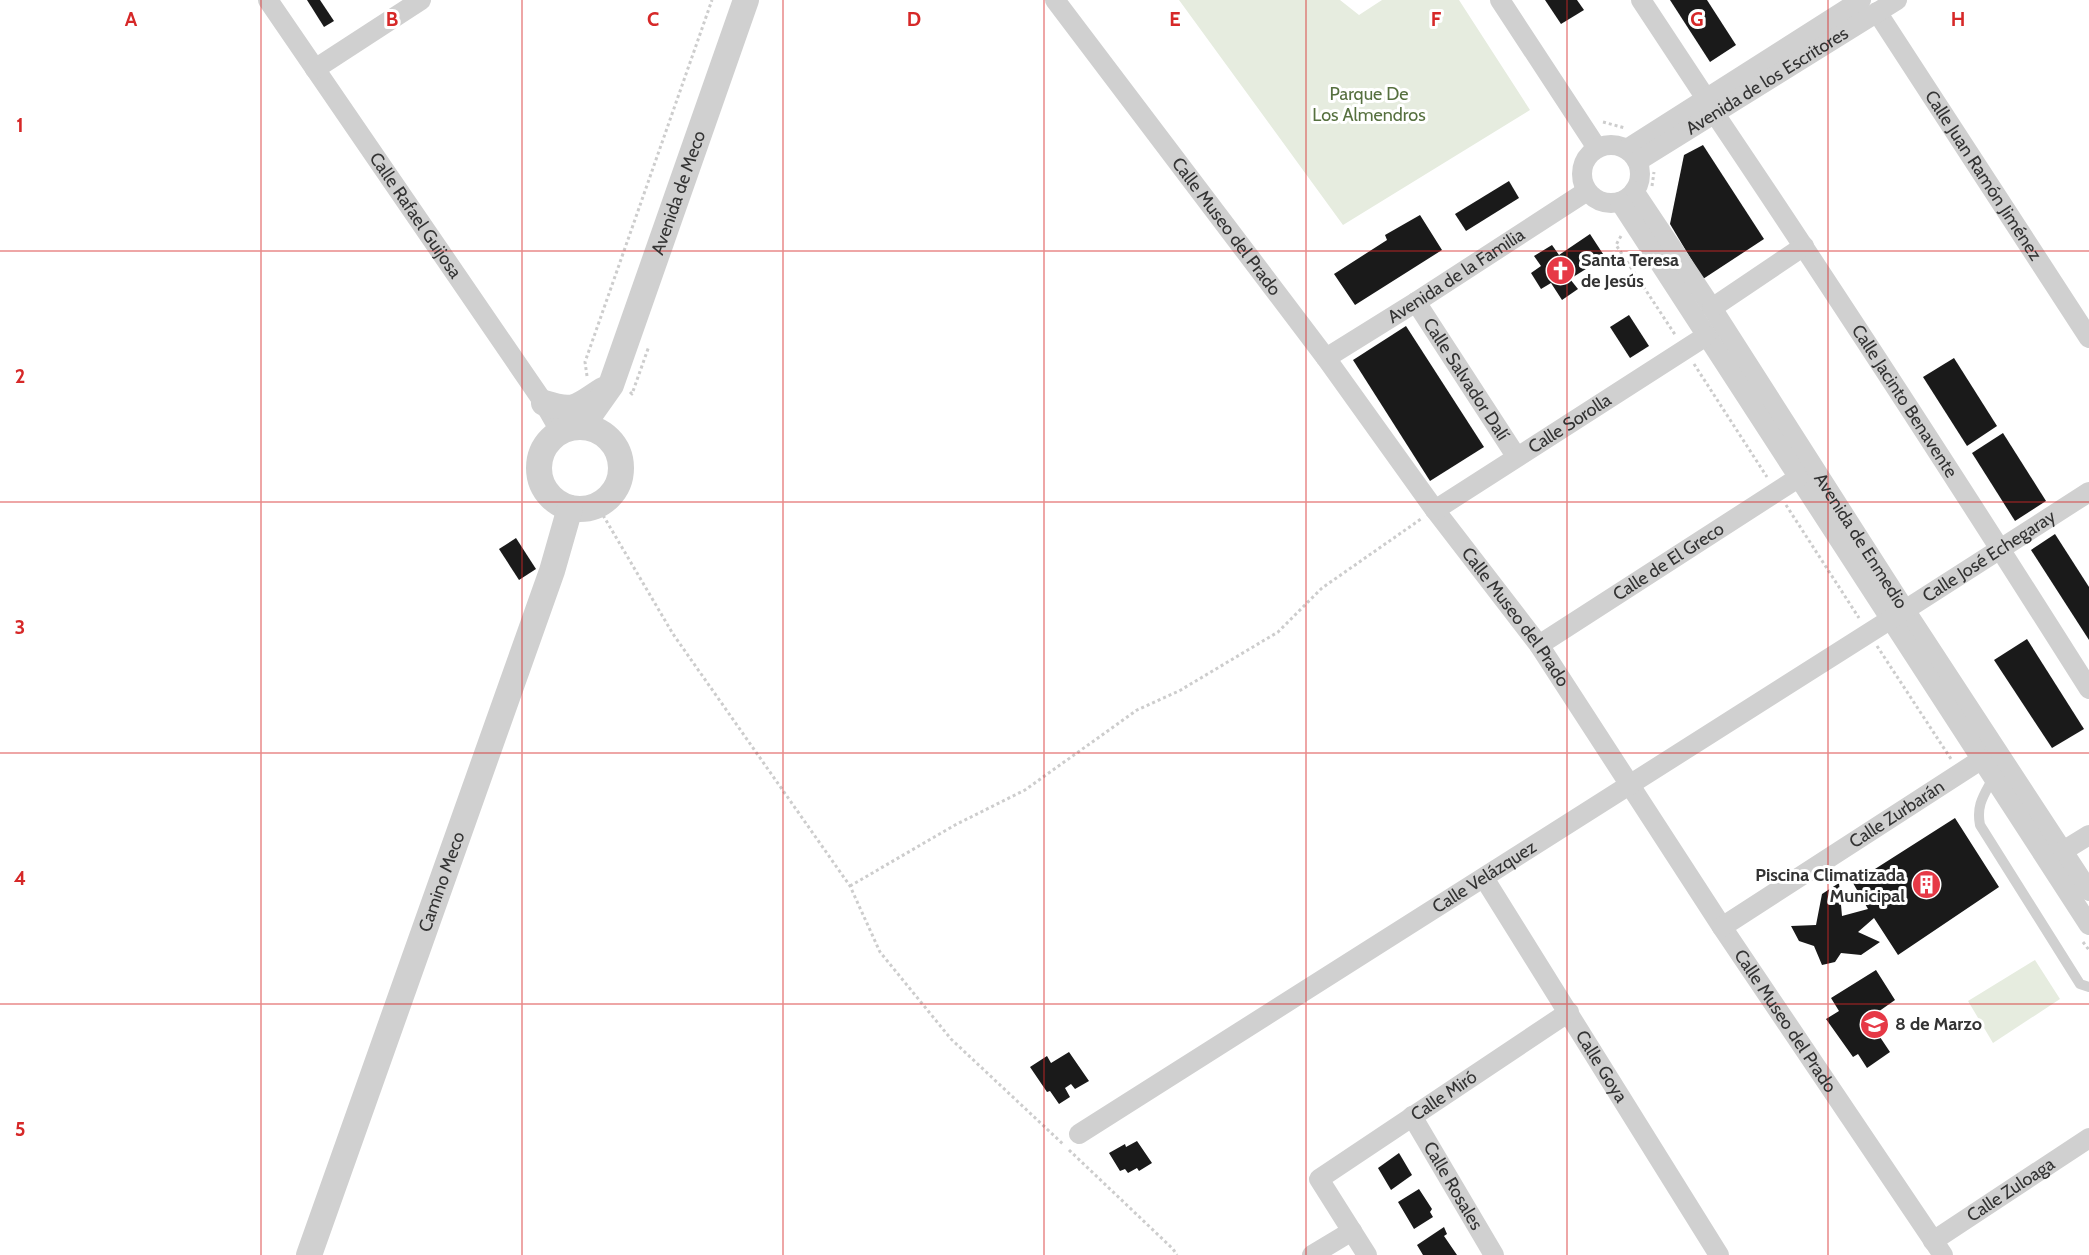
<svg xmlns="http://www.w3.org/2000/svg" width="2089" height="1255" viewBox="0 0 2089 1255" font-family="Cabin,sans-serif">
<rect width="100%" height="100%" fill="#fff"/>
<!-- green -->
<g fill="#e6ecdf">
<path d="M1179 0H1340L1359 15 1382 0H1459L1530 110 1343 225Z"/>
<path d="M2035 960 2060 999 1993 1043 1968 1001Z"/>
</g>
<!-- building -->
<g fill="#1a1a1a">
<path d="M307 0H320L334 21 324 27Z"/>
<path d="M1545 0H1577L1584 10 1561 24Z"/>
<path d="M1670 0H1707L1736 45 1710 62Z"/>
<path d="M1703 145 1764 239 1703 279 1670 224 1684 155Z"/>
<path d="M1509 181 1519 198 1466 231 1455 214Z"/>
<path d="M1420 215 1442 250 1355 305 1334 274 1387 240 1385 235Z"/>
<path d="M1590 234 1605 257 1570 279 1578 289 1562 300 1551 283 1541 289 1531 273 1541 266 1534 256 1552 245 1559 255Z"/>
<path d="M1629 315 1649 346 1630 358 1610 327Z"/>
<path d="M1406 326 1484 447 1430 481 1353 360Z"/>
<path d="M1954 358 1997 426 1967 446 1923 377Z"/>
<path d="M2003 433 2046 501 2015 521 1972 453Z"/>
<path d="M2055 534 2089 587V640L2031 550Z"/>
<path d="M516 538 536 569 519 580 499 549Z"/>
<path d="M2027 639 2084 729 2052 748 1994 660Z"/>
<path d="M1955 818 1999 887 1898 955 1874 918 1858 932 1880 942 1861 955 1841 953 1835 962 1822 965 1814 946 1799 941 1791 926 1816 925 1822 894 1839 883 1842 916 1868 909 1853 883Z"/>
<path d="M1876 970 1895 1000 1868 1019 1890 1052 1867 1068 1858 1054 1853 1057 1826 1019 1839 1011 1831 998Z"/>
<path d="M1069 1052 1089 1081 1075 1089 1071 1084 1065 1088 1070 1097 1059 1104 1050 1091 1047 1092 1030 1067 1047 1056 1051 1063Z"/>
<path d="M1137 1141 1152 1163 1139 1171 1137 1168 1128 1173 1125 1169 1120 1171 1109 1153 1125 1144 1126 1147Z"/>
<path d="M1399 1153 1412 1175 1391 1190 1378 1168Z"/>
<path d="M1419 1189 1432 1209 1430 1212 1433 1217 1414 1229 1398 1202Z"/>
<path d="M1444 1227 1447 1234 1444 1236 1457 1255H1423L1417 1245Z"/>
</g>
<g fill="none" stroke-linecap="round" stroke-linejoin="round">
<!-- path -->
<g stroke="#cdcdcd" stroke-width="3" stroke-dasharray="3 3" stroke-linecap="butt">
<path d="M1603 122 1625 128"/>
<path d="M1652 186 1654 172"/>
<path d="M1621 236 1616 245 1676 336"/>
<path d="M1694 364 1767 477"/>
<path d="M587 376 585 362 712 0"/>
<path d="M630 392 632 394 649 346"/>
<path d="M597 505 673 634 850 886 880 952 951 1039 1064 1145"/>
<path d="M1786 505 1859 618"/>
<path d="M1877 646 1951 759"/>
<path d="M850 886 955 825 1025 790 1137 710 1179 691 1278 632 1322 588 1421 519"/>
<path d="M2083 942 2089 950"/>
<path d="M1069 1150 1173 1249 1177 1255"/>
</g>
<!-- service -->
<path stroke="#d0d0d0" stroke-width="10" d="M1993 778C1984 795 1976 805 1980 825L2080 984 2089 987"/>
<!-- minor -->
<g stroke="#d0d0d0" stroke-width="20">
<path id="s1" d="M268 0 544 403 560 431"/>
<path id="s2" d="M1055 0 1326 358 1435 510 1539 645 1722 927 1943 1255"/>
<path d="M1500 0 1597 148"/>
<path d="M1641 0 1707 100"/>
<path id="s3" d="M1877 12 2089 338"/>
<path d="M315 69 421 0"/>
<path id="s4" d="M1715 114C1843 304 1967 496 2089 689"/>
<circle cx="1611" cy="174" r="29"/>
<path d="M1627 149 1861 0"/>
<path id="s5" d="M1638 161 1897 0"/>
<path id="s6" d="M1634 191 1712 308 1905 610 2089 891"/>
<path d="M1620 202 2089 925"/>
<path id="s7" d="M1416 302 1516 456"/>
<path d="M1712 308 1804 246"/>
<path id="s8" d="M1326 358 1416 302 1587 191"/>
<path id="s9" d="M1435 510 1706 336"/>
<path id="s10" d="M1539 645 1798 478"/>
<path d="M2063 851 2089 835"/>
<path id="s11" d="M1484 878 1719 1255"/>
<path id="s12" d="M1722 927 1982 759"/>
<path id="s13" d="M1412 1116 1494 1255"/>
<path id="s14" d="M1079 1134 1891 619 2089 492"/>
<path id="s15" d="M1933 1241 2089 1138"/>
<path d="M1312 1255 1352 1231"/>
<path id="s16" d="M1367 1255 1319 1179 1569 1012"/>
</g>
<!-- tertiary -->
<g stroke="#d0d0d0" stroke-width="26">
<path d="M544 403C576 413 576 407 603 390"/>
<path id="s17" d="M582 426 611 385 746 0"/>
<circle cx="580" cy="468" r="41"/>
<path id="s18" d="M309 1255 552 571 570 508"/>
</g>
</g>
<!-- grid -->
<path fill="none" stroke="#d62828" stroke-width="1.5" stroke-opacity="0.55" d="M261 0V1255M522 0V1255M783 0V1255M1044 0V1255M1306 0V1255M1567 0V1255M1828 0V1255M0 251H2089M0 502H2089M0 753H2089M0 1004H2089"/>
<!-- icons -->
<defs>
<symbol id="church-disc" viewBox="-11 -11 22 22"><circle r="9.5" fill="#e63946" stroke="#fff"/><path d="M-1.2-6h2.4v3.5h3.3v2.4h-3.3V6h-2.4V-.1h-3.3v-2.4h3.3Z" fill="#fff"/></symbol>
<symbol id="building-disc" viewBox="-11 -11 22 22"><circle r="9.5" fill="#e63946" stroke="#fff"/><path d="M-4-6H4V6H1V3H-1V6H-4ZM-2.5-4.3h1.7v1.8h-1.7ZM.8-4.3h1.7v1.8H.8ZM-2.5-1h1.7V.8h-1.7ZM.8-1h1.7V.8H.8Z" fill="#fff"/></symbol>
<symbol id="school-disc" viewBox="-11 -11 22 22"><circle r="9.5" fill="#e63946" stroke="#fff"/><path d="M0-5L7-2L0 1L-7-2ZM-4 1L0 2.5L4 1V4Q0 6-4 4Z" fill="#fff"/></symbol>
</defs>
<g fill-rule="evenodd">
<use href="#church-disc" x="1544" y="254" width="33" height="33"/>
<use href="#building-disc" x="1910" y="868" width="33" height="33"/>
<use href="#school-disc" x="1858" y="1008" width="33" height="33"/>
</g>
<g text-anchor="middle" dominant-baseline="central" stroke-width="6" stroke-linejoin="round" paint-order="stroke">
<!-- street labels -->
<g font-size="18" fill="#333" stroke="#fff">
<text stroke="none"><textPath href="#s5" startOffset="152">Avenida de los Escritores</textPath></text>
<text stroke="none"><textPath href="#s3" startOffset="195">Calle Juan Ramón Jiménez</textPath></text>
<text stroke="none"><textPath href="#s17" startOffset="254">Avenida de Meco</textPath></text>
<text stroke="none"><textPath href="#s1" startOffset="261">Calle Rafael Guijosa</textPath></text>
<text stroke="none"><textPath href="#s2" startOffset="284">Calle Museo del Prado</textPath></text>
<text stroke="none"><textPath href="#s8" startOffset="154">Avenida de la Familia</textPath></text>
<text stroke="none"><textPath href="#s7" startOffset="92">Calle Salvador Dalí</textPath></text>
<text stroke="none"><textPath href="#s4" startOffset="344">Calle Jacinto Benavente</textPath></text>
<text stroke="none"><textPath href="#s9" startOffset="160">Calle Sorolla</textPath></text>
<text stroke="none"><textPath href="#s6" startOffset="417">Avenida de Enmedio</textPath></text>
<text stroke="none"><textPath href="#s14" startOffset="1078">Calle José Echegaray</textPath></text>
<text stroke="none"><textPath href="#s10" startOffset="154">Calle de El Greco</textPath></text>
<text stroke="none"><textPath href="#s2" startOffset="770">Calle Museo del Prado</textPath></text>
<text stroke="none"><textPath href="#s12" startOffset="208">Calle Zurbarán</textPath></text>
<text stroke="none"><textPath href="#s14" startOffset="480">Calle Velázquez</textPath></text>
<text stroke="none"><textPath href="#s18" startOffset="396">Camino Meco</textPath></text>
<text stroke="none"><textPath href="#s2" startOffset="1256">Calle Museo del Prado</textPath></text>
<text stroke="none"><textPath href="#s11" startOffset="222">Calle Goya</textPath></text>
<text stroke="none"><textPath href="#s16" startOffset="240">Calle Miró</textPath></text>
<text stroke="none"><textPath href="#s13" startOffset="81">Calle Rosales</textPath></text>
<text stroke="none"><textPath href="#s15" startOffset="93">Calle Zuloaga</textPath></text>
</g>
<!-- park labels -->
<g font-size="18" fill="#56703f" stroke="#fff">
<text x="1369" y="94">Parque De<tspan x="1369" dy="21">Los Almendros</tspan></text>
</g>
<!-- poi labels -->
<g font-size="18" font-weight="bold" fill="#333" stroke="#fff" text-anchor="start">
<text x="1581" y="260">Santa Teresa<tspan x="1581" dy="21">de Jesús</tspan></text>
<text x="1905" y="875" text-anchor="end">Piscina Climatizada<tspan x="1905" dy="21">Municipal</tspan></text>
<text x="1895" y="1024">8 de Marzo</text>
</g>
</g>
<g font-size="20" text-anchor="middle" font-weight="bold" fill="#d62828" stroke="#fff" stroke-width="6" stroke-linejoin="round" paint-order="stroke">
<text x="131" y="26">A</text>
<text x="392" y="26">B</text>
<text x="653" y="26">C</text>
<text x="914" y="26">D</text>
<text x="1175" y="26">E</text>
<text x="1436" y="26">F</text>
<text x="1697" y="26">G</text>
<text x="1958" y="26">H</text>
<text x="20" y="132">1</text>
<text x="20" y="383">2</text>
<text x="20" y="634">3</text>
<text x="20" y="885">4</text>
<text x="20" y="1136">5</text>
</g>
</svg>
